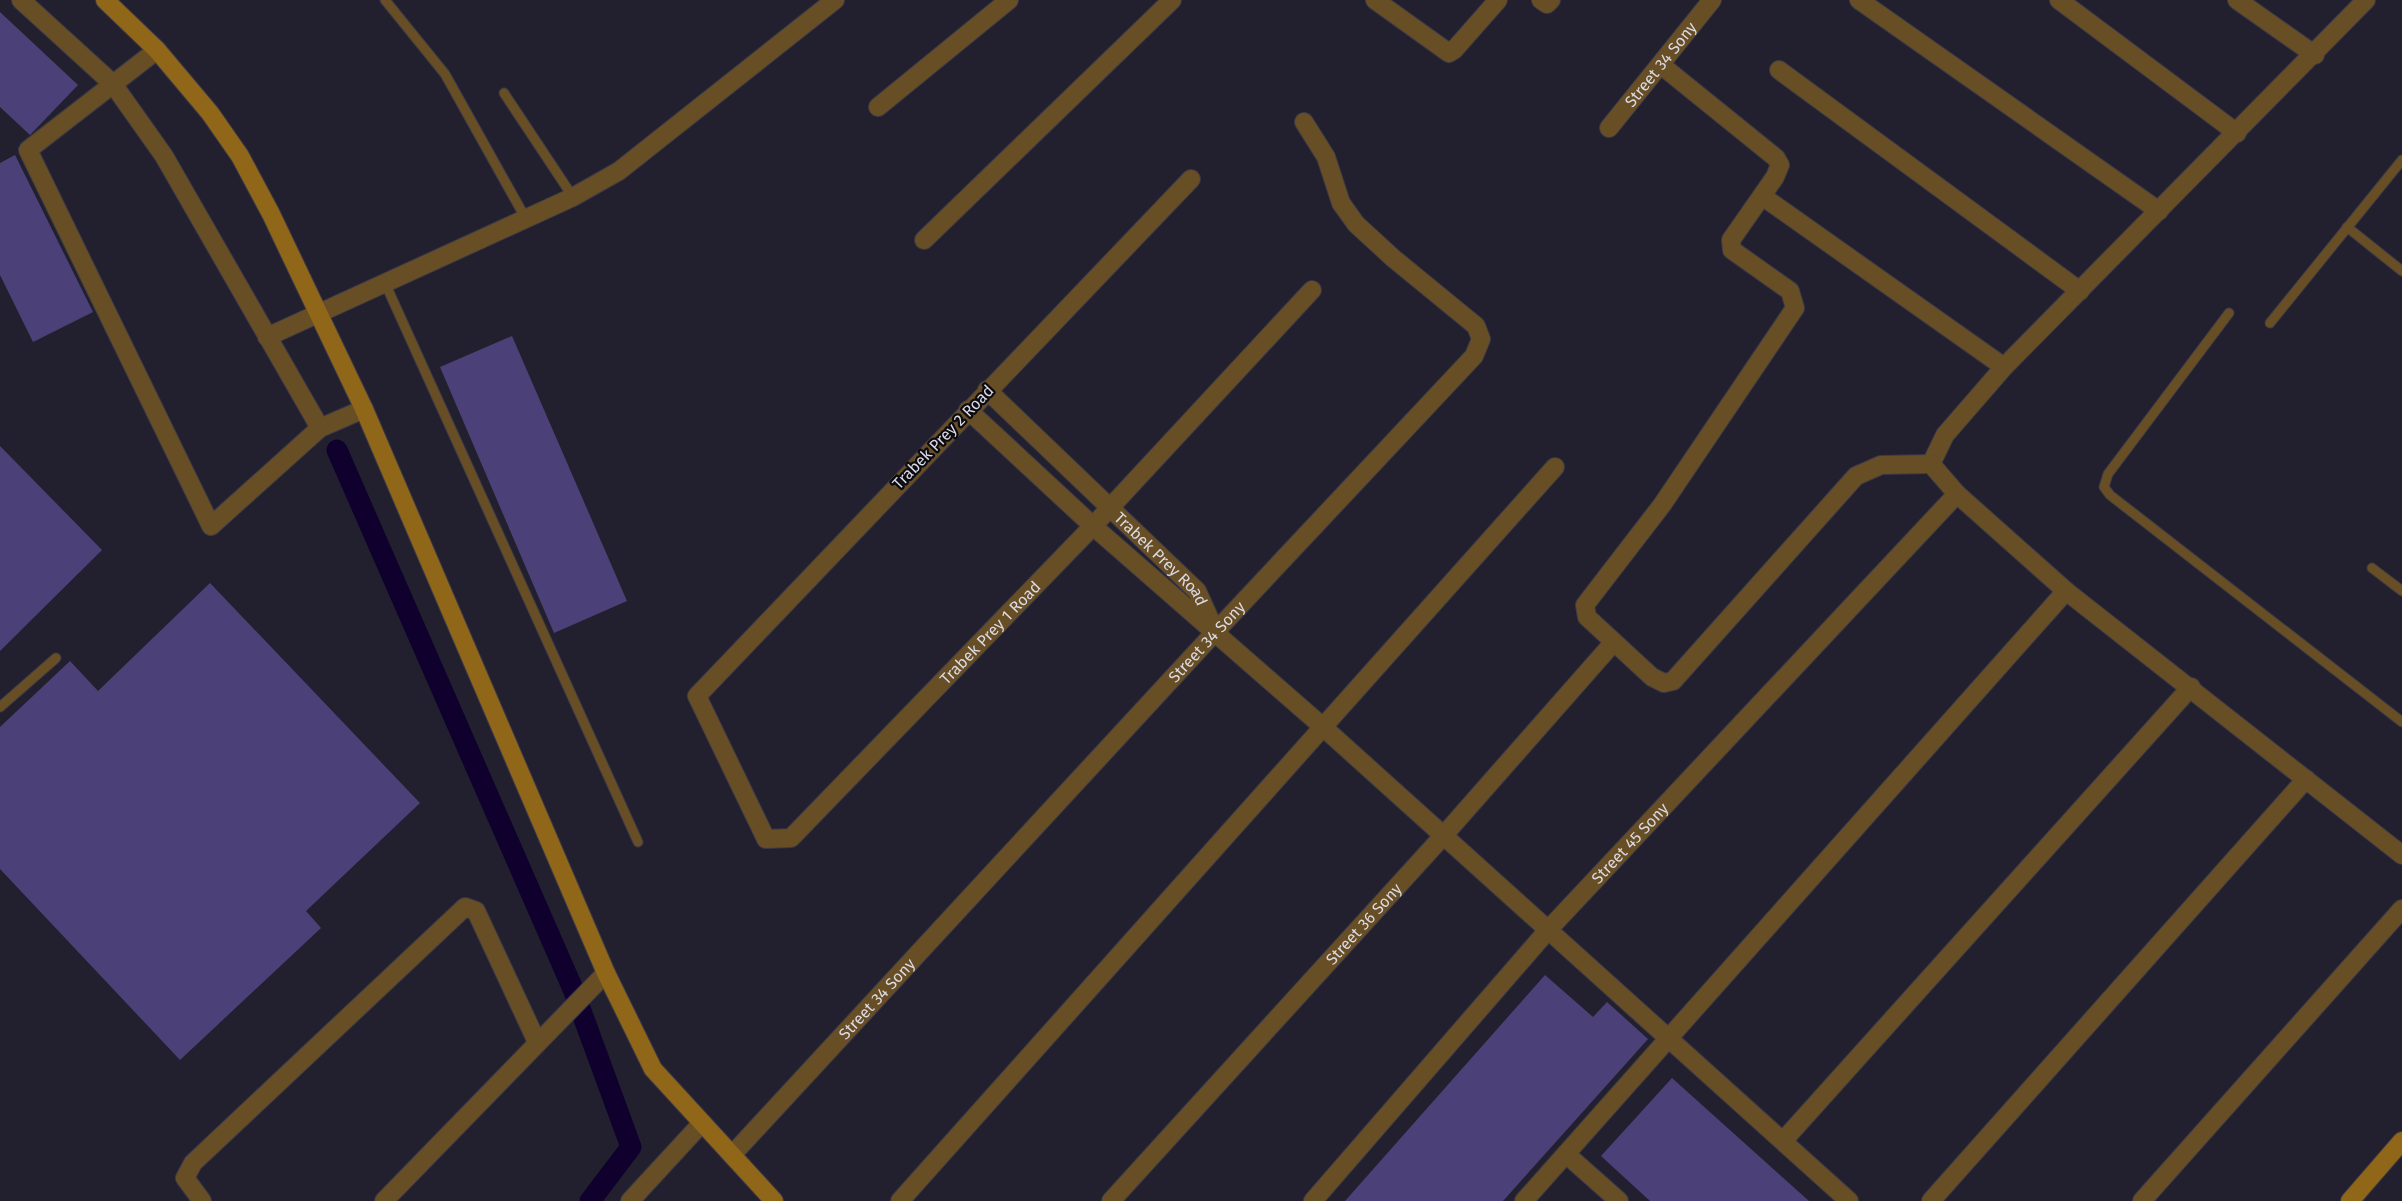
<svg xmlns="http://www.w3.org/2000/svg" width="2402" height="1201" viewBox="0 0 2402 1201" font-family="'Fira Sans',sans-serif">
<rect width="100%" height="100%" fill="#22202e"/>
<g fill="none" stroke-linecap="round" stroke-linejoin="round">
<!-- canal -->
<path stroke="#0f002d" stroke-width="21" d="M337 450 573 989 631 1147 590 1201"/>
</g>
<!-- building -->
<g fill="#4c4078">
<path d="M0 12 78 85 30 135 0 107Z"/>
<path d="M15 155 93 312 33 342 0 275V163Z"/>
<path d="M512 336 627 601 554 633 440 367Z"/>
<path d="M0 446 102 550 0 651Z"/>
<path d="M210 583 420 803 306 911 321 928 180 1060 0 869V727L70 661 98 691Z"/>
<path d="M1545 975 1593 1017 1607 1002 1648 1039 1503 1201H1345Z"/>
<path d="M1672 1078 1809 1201H1650L1601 1156Z"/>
</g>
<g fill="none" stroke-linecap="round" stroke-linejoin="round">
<defs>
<g id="lane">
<path d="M385 0 445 74 526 219"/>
<path d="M504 93 573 197"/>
<path d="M2347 227 2402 271"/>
<path d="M385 283 638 842"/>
<path d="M2229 313 2108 474 2104 487 2110 495 2402 722"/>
<path d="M2270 323 2402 160"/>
<path d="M2372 568 2402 591"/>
<path d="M0 707 56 658"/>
</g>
<g id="street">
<path d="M21 0 113 84 164 156 320 428"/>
<path d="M1375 0 1449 53 1454 50 1498 0"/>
<path d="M1541 0 1547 4 1551 0"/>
<path d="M1859 0 2159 211"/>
<path d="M2059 0 2237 133"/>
<path d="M2237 0 2315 55"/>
<path d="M157 50 28 150 211 526 320 428 364 409"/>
<path d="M1661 65 1776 158 1780 165 1775 177 1731 240 1732 250 1790 291 1795 308 1662 505 1585 605 1587 617 1652 677 1664 683 1673 681 1856 476 1881 465 1931 464"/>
<path d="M1779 70 2080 291"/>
<path d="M878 107 1009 0"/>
<path id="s1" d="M1609 128 1712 0"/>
<path id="s2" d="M1191 179 697 696 766 839 791 838 1093 526 1312 290"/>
<path d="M1762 196 2004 367"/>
<path d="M924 240 1172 0"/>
<path d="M267 337 573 197 619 171 835 0"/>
<path id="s3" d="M987 390 1197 591 1212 624"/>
<path d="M968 410 1093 526 1323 727 1849 1201"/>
<path d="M1931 464 1945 435 2004 367 2366 0"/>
<path d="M1931 464 1957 494 2066 591 2402 855"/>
<path d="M1783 1141 2191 687"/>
<path d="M1566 1154 1619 1201"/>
<path id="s4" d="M732 1155 1216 631 1474 356 1481 339 1476 326 1393 258 1356 224 1341 203 1326 157 1304 122"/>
<path d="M202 1201 185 1178 193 1163 465 907 476 911 537 1042"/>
<path d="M384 1201 606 973"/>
<path d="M630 1201 701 1124"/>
<path d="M900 1201 1555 467"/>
<path id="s5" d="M1111 1201 1444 835 1613 643"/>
<path id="s6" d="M1313 1201 1548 930 1957 494"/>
<path d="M1524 1201 2066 591"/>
<path d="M1931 1201 2306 779"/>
<path d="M2142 1201 2402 909"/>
</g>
<g id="secondary">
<path d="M105 0 157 50 210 113 240 156 271 214 364 409 606 973 653 1069 774 1201"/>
<path d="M2350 1201 2402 1141"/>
</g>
</defs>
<!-- lane casing -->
<use href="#lane" stroke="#3c3a47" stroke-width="11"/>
<!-- street casing -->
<use href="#street" stroke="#3c3a47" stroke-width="20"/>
<!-- secondary casing -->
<use href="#secondary" stroke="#3c3a47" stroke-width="20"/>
<!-- lane -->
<use href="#lane" stroke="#684e24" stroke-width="9"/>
<!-- street -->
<use href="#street" stroke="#684e24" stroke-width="18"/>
<!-- secondary -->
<use href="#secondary" stroke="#906618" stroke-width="18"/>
</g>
<g text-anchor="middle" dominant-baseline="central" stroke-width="4.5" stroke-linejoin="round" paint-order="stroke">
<!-- street labels -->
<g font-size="16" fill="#dbdae4" stroke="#0b0b11">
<text stroke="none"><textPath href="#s1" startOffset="82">Street 34 Sony</textPath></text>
<text transform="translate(943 437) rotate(-46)">Trabek Prey 2 Road</text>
<text stroke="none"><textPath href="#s3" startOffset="243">Trabek Prey Road</textPath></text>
<text stroke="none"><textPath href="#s2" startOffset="1185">Trabek Prey 1 Road</textPath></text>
<text stroke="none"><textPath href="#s4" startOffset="699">Street 34 Sony</textPath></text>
<text stroke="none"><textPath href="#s6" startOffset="478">Street 45 Sony</textPath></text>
<text stroke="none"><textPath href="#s5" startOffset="375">Street 36 Sony</textPath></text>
<text stroke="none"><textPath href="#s4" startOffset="213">Street 34 Sony</textPath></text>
</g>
</g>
</svg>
